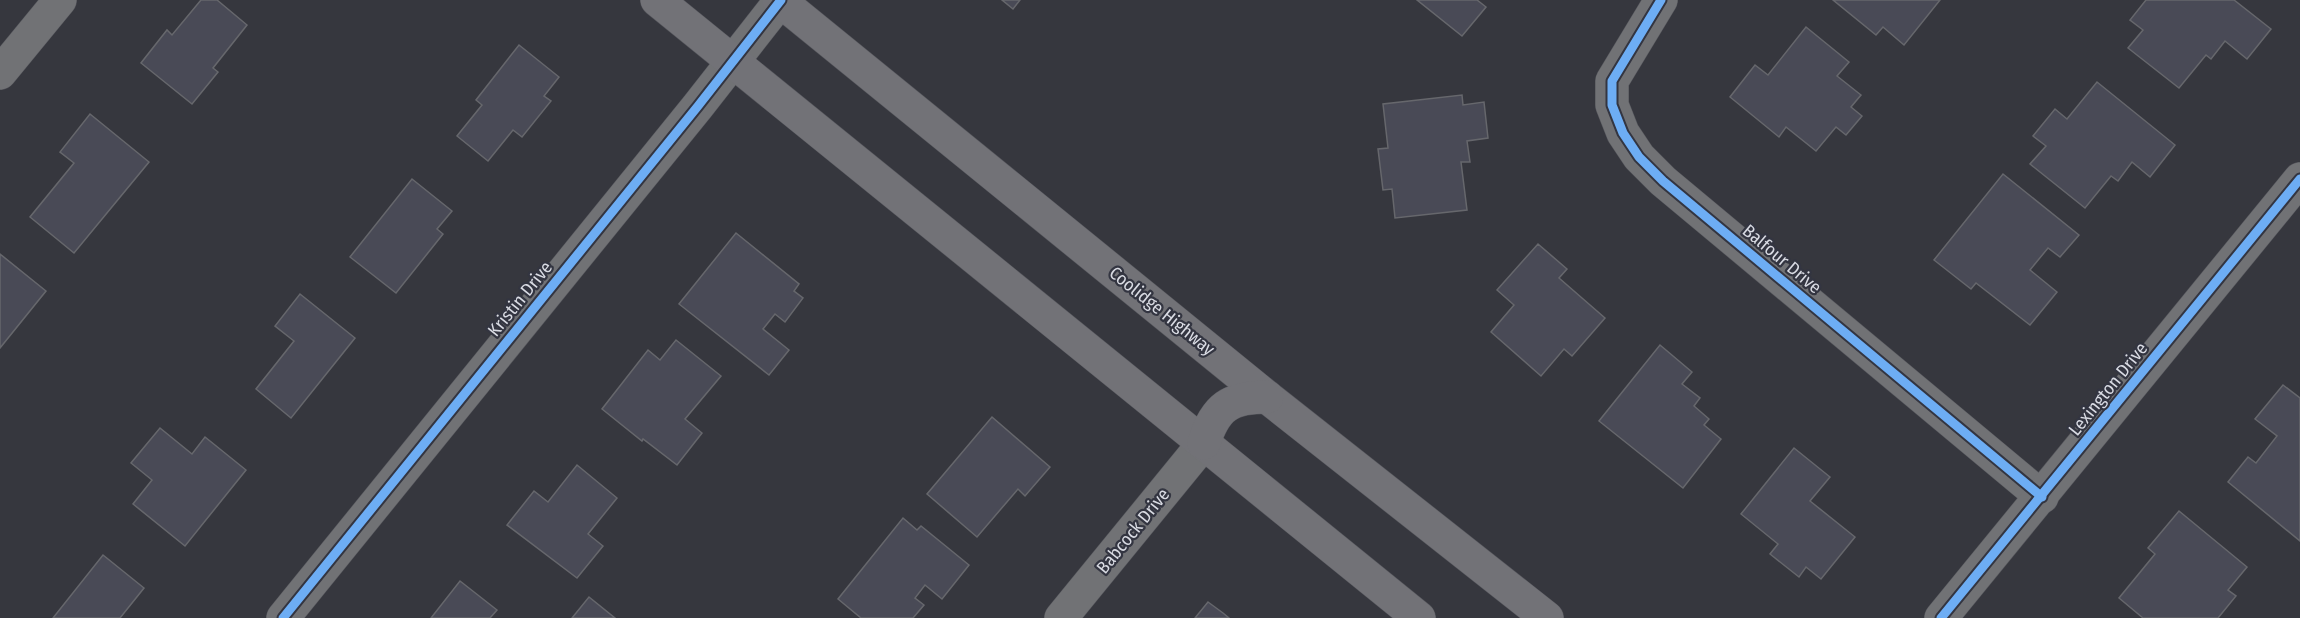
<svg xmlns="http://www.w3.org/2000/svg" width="2300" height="618" viewBox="0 0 2300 618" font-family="'Fira Sans Condensed',sans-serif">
<rect width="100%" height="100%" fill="#36373e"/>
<!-- building -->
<g fill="#494a56" stroke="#66676c" stroke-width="1.5">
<path d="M201 0H217L247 25 213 68 218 72 192 104 141 63 167 30 172 35Z"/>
<path d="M1002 0H1020L1013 9Z"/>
<path d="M1417 0H1477L1486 7 1462 36Z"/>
<path d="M1833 0H1940L1904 45 1883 27 1876 35Z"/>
<path d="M2146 0H2234L2271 29 2247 59 2225 41 2211 59 2206 55 2179 88 2128 48 2143 30 2130 20Z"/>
<path d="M1806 27 1849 62 1837 76 1861 95 1851 107 1862 116 1846 135 1836 127 1816 151 1786 127 1779 137 1730 97 1755 65 1768 75Z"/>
<path d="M519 45 559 77 544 96 551 101 522 137 513 130 488 161 457 136 482 105 476 100Z"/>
<path d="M2097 82 2175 145 2150 177 2132 162 2118 181 2111 176 2085 208 2030 164 2046 146 2033 136 2055 109 2067 119Z"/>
<path d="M1462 95 1463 105 1484 102 1488 138 1467 141 1470 162H1461L1467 210 1395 218 1392 189 1383 190 1378 149 1388 148 1383 104Z"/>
<path d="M90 114 149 162 74 253 30 217 74 163 60 152Z"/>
<path d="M2003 174 2079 235 2060 257 2048 248 2030 270 2057 292 2030 325 1976 283 1971 289 1934 260Z"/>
<path d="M412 179 452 211 437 229 443 234 396 293 350 257Z"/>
<path d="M736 233 799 284 794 291 803 298 785 322 775 314 763 329 789 350 769 375 679 304Z"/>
<path d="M1538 244 1567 269 1559 278 1605 318 1572 356 1564 349 1541 376 1491 332 1514 305 1497 290Z"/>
<path d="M0 254 46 291 0 348Z"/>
<path d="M300 294 355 338 291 418 256 389 294 341 275 326Z"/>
<path d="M676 340 721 376 685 419 702 433 677 465 643 439 642 441 602 409 648 350 660 360Z"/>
<path d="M1660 345 1692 372 1682 384 1700 398 1694 406 1709 419 1704 425 1721 439 1683 488 1599 421Z"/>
<path d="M2283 385 2300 398V541L2228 482 2248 457 2256 463 2277 436 2255 419Z"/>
<path d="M992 417 1050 467 1025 496 1018 489 977 537 927 494Z"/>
<path d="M160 428 192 454 205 437 246 470 185 546 133 504 152 480 131 463Z"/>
<path d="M1794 448 1830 477 1810 501 1855 537 1821 579 1806 567 1799 577 1770 554 1778 544 1741 514Z"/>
<path d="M577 465 617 498 588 534 603 546 577 578 507 525 534 491 548 502Z"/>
<path d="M2179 511 2247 567 2228 590 2236 596 2218 618H2143L2119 598 2155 554 2148 548Z"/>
<path d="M903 518 917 530 921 526 969 565 942 599 925 585 915 598 924 605 913 618H861L838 599Z"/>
<path d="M103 555 144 588 120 618H53Z"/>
<path d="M460 581 497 610 490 618H431Z"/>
<path d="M589 597 615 618H572Z"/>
<path d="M1208 602 1223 613 1229 618H1195Z"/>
</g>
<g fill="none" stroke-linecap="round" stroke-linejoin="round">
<defs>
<g id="minor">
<path d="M1661 0 1612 81V105L1623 133 1639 157 1663 181 2042 497"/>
<path d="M0 73 60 0"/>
<path d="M283 618 698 106 781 0"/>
<path d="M1061 618 1204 443"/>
<path d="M1941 618 2300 179"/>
</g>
<g id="major">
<path d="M657 0 1419 618"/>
<path d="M779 0 1267 397 1547 618"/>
<path d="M1204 443C1215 407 1230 397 1267 397"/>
</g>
</defs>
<!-- minor casing -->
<use href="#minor" stroke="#54555b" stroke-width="34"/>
<!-- major casing -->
<use href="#major" stroke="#54555b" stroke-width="34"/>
<!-- minor -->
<use href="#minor" stroke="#717275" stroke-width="33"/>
<!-- major -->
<use href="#major" stroke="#727277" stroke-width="33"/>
<defs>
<g id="cycleway">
<path d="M1661 0 1612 81V105L1623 133 1639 157 1663 181 2042 497"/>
<path d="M283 618 698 106 781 0"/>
<path d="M1941 618 2300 179"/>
</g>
</defs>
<!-- cycleway casing -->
<use href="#cycleway" stroke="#333541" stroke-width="13"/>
<!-- cycleway -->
<use href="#cycleway" stroke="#6dadf4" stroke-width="9"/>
</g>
<g text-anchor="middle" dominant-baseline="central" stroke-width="4.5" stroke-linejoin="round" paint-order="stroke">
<!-- street labels -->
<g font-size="18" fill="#d9dbe3" stroke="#333541">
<text transform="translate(1782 259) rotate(40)">Balfour Drive</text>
<text transform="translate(520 299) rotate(-51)">Kristin Drive</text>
<text transform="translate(1162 311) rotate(39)">Coolidge Highway</text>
<text transform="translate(2108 389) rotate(-51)">Lexington Drive</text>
<text transform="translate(1133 531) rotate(-51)">Babcock Drive</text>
</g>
</g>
</svg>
